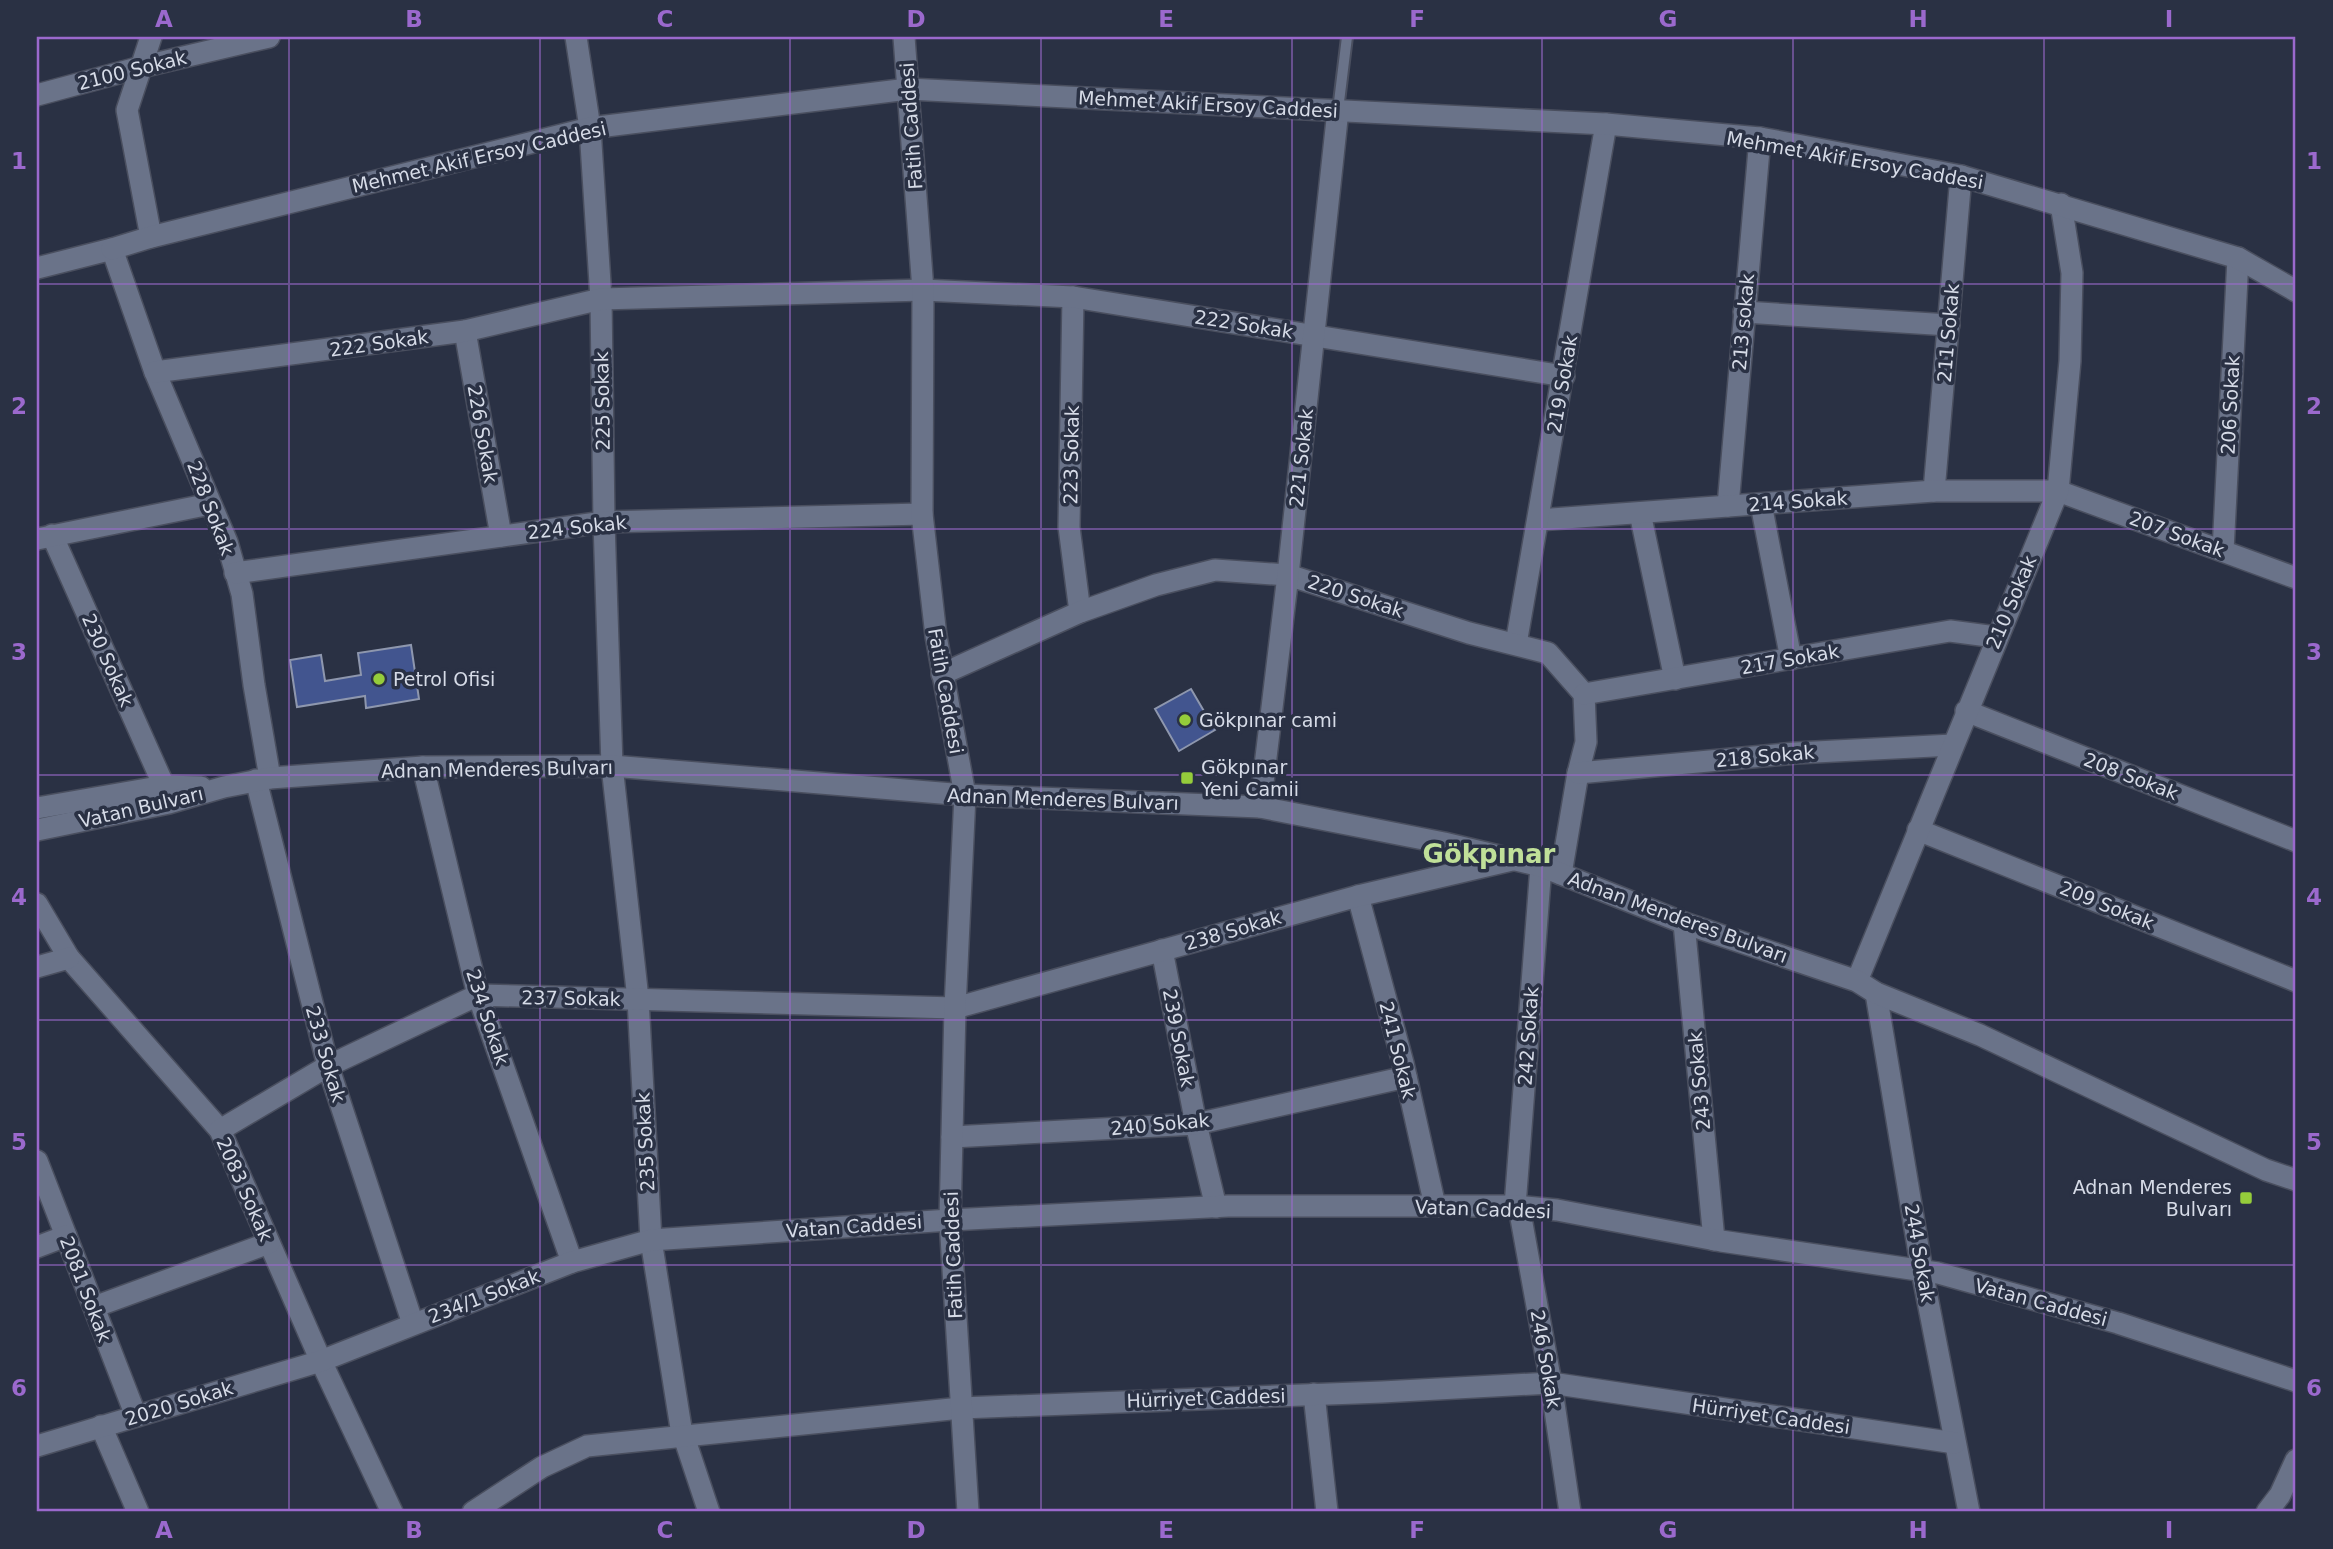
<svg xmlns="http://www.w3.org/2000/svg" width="2333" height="1549" viewBox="0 0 2333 1549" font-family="'DejaVu Sans',sans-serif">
<rect width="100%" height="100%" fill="#2a3144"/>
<!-- building -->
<g fill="#42558f" stroke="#8e97ae" stroke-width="2">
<path d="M411 645 419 699 366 708 365 696 297 707 290 660 321 655 325 681 361 675 358 653Z"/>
<path d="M1191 689 1215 730 1179 751 1155 709Z"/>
</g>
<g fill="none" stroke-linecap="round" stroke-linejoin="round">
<defs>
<path id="lane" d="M1338 110 1347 37"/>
<g id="street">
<path d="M151 37 127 110 151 237"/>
<path d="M576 37 590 128 601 299 604 522 612 766 638 999 651 1240 681 1428 709 1512"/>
<path d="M37 95 141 67 269 37"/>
<path d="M37 268 112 249 155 372 227 542 242 594 254 685 270 778"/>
<path d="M1073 297 1069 527 1080 612"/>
<path d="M1744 312 1949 325"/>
<path d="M465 331 501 536"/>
<path d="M155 372 465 331 601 299 923 290 1073 297 1564 376"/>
<path d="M1934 491 1961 176"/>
<path d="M1761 504 1791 659"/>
<path d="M1728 506 1760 138"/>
<path d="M1640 513 1675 679"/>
<path d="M1538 520 1934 491H2058L2296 578"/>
<path d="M52 535 164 786"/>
<path d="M37 539 210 504"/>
<path d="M2223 551 2238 258"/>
<path d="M235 573 604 522 922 514"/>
<path d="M1516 644 1606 124"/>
<path d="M942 674 1080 612 1156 585 1215 570 1288 575 1469 633 1548 653 1584 694 1586 742 1578 773 1561 874"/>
<path d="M1584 694 1950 631 1996 637"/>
<path d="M1966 711 2296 841"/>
<path d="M423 767 478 995 572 1262"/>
<path d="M1578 773 1796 753 1953 745"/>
<path d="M256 780 328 1066 413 1324"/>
<path d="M1260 807 1288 575 1338 110"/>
<path d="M1918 830 2296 981"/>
<path d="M1358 896 1403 1063 1435 1206"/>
<path d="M37 904 69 958 220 1130 321 1361 392 1512"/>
<path d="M1684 923 1714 1240"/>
<path d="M1162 950 1196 1124 1216 1207"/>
<path d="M37 967 69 958"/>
<path d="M1857 981 2058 491 2070 361 2072 273 2061 204"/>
<path d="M1876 993 1922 1271 1969 1512"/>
<path d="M220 1130 328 1066 478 995 955 1008 1358 896 1512 860"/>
<path d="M952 1137 1196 1124 1406 1077"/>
<path d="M37 1161 136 1416"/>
<path d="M1515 1206 1541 866"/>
<path d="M1519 1207 1551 1383 1570 1512"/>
<path d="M37 1247 66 1236"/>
<path d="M94 1307 269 1243"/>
<path d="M1314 1394 1327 1512"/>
<path d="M101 1426 138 1512"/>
<path d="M37 1446 321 1361 572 1262 651 1240 950 1220 1228 1206H1515L1557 1210 1721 1241 1938 1273 2118 1323 2296 1381"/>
<path d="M473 1512 542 1467 587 1446 961 1408 1382 1392 1551 1383 1955 1443"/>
</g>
<g id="secondary">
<path d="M904 37 923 290 922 514 936 636 965 795 955 1008 950 1220 968 1512"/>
<path d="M112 249 151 237 590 128 908 89 1606 124 1760 138 1961 176 2238 258 2296 291"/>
<path d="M37 808 164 786 201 787"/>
<path d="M37 830 169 803 224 787 270 778 423 767 612 766 965 795 1260 807 1444 843 1541 866 1561 874 1684 923 1857 981 1876 993 1980 1035 2266 1170 2296 1180"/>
<path d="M2267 1512 2280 1495 2296 1460"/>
</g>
</defs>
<!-- lane casing -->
<use href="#lane" stroke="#4a4f5f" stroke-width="14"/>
<!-- street casing -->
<use href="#street" stroke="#4a4f5f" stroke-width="24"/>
<!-- secondary casing -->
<use href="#secondary" stroke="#4a4f5f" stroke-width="24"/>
<!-- lane -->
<use href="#lane" stroke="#6a7389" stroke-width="10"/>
<!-- street -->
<use href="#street" stroke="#6a7389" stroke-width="21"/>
<!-- secondary -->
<use href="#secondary" stroke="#6a7389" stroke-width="21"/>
</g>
<!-- grid -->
<path fill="none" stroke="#9b69cd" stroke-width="2" stroke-opacity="0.55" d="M289 37V1512M540 37V1512M790 37V1512M1041 37V1512M1292 37V1512M1542 37V1512M1793 37V1512M2044 37V1512M37 284H2296M37 529H2296M37 775H2296M37 1020H2296M37 1265H2296"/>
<!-- markers -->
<g fill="#95cc3b" stroke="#2a3144" stroke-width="2.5">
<circle cx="379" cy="679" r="7"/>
<circle cx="1185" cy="720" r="7"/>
<rect x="1180" y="771" width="14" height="14" rx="3.5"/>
<rect x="2239" y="1191" width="14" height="14" rx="3.5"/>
</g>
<g text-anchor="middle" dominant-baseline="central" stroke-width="7" stroke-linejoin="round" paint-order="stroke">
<!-- street labels -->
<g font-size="19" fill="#d6dbe7" stroke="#2a3144">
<text transform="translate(132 70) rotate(-14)">2100 Sokak</text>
<text transform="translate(1208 104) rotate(3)">Mehmet Akif Ersoy Caddesi</text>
<text transform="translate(911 126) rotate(-94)">Fatih Caddesi</text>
<text transform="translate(479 157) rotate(-13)">Mehmet Akif Ersoy Caddesi</text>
<text transform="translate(1855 160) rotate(10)">Mehmet Akif Ersoy Caddesi</text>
<text transform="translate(1743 322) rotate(-85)">213 sokak</text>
<text transform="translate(1244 324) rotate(9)">222 Sokak</text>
<text transform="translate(1948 333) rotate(-85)">211 Sokak</text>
<text transform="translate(379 343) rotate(-8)">222 Sokak</text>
<text transform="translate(1562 384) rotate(-80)">219 Sokak</text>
<text transform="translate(602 401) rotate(-91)">225 Sokak</text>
<text transform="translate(2230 405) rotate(-87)">206 Sokak</text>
<text transform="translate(483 434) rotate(80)">226 Sokak</text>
<text transform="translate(1071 455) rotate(-89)">223 Sokak</text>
<text transform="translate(1301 458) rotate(-84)">221 Sokak</text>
<text transform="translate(1798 501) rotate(-4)">214 Sokak</text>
<text transform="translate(211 508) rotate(69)">228 Sokak</text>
<text transform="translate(577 527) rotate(-6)">224 Sokak</text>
<text transform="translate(2177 534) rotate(20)">207 Sokak</text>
<text transform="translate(1356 596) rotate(18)">220 Sokak</text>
<text transform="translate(2011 602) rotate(-67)">210 Sokak</text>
<text transform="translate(1790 659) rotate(-10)">217 Sokak</text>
<text transform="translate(108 660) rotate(66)">230 Sokak</text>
<text transform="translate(946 691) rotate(80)">Fatih Caddesi</text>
<text transform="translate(1765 756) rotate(-5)">218 Sokak</text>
<text transform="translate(497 769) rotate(-1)">Adnan Menderes Bulvarı</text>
<text transform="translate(2131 776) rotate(21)">208 Sokak</text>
<text transform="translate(1063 799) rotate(2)">Adnan Menderes Bulvarı</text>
<text transform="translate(141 807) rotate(-13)">Vatan Bulvarı</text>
<text transform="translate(2107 905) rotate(22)">209 Sokak</text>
<text transform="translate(1678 917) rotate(20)">Adnan Menderes Bulvarı</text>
<text transform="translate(1233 930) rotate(-16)">238 Sokak</text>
<text transform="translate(571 998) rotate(1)">237 Sokak</text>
<text transform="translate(488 1017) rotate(72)">234 Sokak</text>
<text transform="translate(1528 1036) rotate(-86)">242 Sokak</text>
<text transform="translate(1179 1038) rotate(79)">239 Sokak</text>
<text transform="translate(1398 1050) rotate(76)">241 Sokak</text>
<text transform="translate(326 1054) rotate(74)">233 Sokak</text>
<text transform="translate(1699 1081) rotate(-95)">243 Sokak</text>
<text transform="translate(1160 1124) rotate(-5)">240 Sokak</text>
<text transform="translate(645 1142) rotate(-93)">235 Sokak</text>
<text transform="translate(245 1189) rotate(66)">2083 Sokak</text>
<text transform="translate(1483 1209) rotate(2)">Vatan Caddesi</text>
<text transform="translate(854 1226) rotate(-4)">Vatan Caddesi</text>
<text transform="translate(1920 1253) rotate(80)">244 Sokak</text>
<text transform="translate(953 1255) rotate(-92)">Fatih Caddesi</text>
<text transform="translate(86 1289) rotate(69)">2081 Sokak</text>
<text transform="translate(484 1296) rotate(-21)">234/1 Sokak</text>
<text transform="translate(2041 1302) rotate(15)">Vatan Caddesi</text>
<text transform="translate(1546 1359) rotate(80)">246 Sokak</text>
<text transform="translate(1206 1398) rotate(-2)">Hürriyet Caddesi</text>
<text transform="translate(179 1403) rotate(-17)">2020 Sokak</text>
<text transform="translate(1771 1416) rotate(8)">Hürriyet Caddesi</text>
</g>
<!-- poi labels -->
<g font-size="19" fill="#d6dbe7" stroke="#2a3144" text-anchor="start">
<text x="393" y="679">Petrol Ofisi</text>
<text x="1199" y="720">Gökpınar cami</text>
<text x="1201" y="767">Gökpınar<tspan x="1201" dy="22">Yeni Camii</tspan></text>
<text x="2232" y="1187" text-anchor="end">Adnan Menderes<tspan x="2232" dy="22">Bulvarı</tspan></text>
</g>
<!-- district labels -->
<g font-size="26" font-weight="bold" fill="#c0e099" stroke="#2a3144">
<text x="1489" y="854">Gökpınar</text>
</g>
</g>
<!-- border -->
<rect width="2333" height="1549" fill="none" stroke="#2a3144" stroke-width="77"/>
<rect x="38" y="38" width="2256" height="1472" fill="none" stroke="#9b69cd" stroke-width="2.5"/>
<g font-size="23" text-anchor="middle" font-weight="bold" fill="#9b69cd">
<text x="164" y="27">A</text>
<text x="414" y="27">B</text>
<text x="665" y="27">C</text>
<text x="916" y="27">D</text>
<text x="1166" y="27">E</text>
<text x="1417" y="27">F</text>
<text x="1668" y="27">G</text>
<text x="1918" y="27">H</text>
<text x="2169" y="27">I</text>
<text x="19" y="169">1</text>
<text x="2314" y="169">1</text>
<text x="19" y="414">2</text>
<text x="2314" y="414">2</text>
<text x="19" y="660">3</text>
<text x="2314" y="660">3</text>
<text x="19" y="905">4</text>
<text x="2314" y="905">4</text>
<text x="19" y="1150">5</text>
<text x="2314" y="1150">5</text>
<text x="19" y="1396">6</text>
<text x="2314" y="1396">6</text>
<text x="164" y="1538">A</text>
<text x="414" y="1538">B</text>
<text x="665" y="1538">C</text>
<text x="916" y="1538">D</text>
<text x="1166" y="1538">E</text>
<text x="1417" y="1538">F</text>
<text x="1668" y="1538">G</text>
<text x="1918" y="1538">H</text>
<text x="2169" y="1538">I</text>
</g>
</svg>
